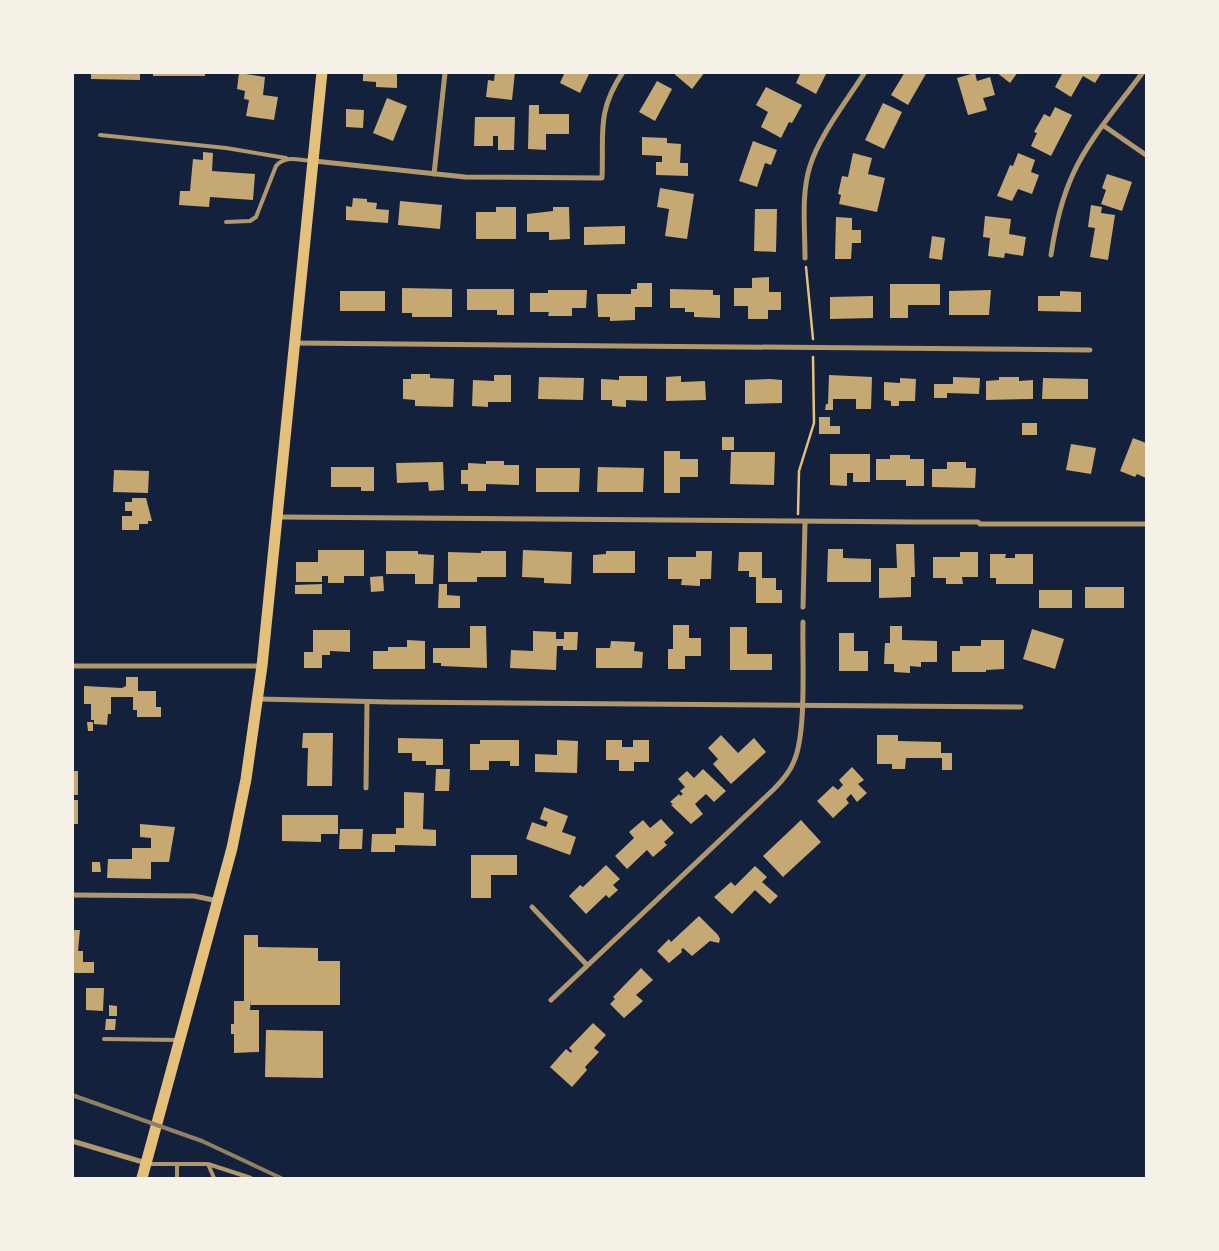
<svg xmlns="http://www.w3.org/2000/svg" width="1219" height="1251" viewBox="0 0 1219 1251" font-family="'Exo 2',sans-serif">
<rect width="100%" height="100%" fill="#14213d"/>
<!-- building -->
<g fill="#c6a872">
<path d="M91 72H140V80L91 79Z"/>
<rect x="153" y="72" width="52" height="4"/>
<path d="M363 72H397V88L376 87V82L363 81Z"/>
<path d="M495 72H515L512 100 486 97 488 80 494 81Z"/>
<path d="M565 72H590L580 93 560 83Z"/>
<path d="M672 72H705L692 89Z"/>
<path d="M801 72H827L816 94 796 83Z"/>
<path d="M905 72H927L908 105 891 95Z"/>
<path d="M996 72H1018L1010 83Z"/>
<path d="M1063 72H1102L1095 83 1083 76 1071 97 1055 87Z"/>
<path d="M239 73 265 77 263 95 278 97 274 120 246 116 249 100 244 99 245 91 237 89Z"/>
<path d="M975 73 977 81 990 77 995 95 983 98 987 110 968 115 957 78Z"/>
<path d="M657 81 672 89 655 121 639 112Z"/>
<path d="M766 87 802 105 792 123 789 122 781 138 761 127 768 112 756 105Z"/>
<path d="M387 98 407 106 393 141 373 133Z"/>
<path d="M883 103 902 112 884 149 865 140Z"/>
<path d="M529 105H539V114H569V134H546V150L528 149Z"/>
<path d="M1055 107 1072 115 1051 156 1031 146 1037 133 1034 132 1044 114 1050 117Z"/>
<path d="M346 109 364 110 363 128 346 127Z"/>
<path d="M475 117H515L514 150H498V136H493V146H474Z"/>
<path d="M642 137 667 138V143L681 144 680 163H688V176L656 175V162H662V156L642 155Z"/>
<path d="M753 141 777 150 771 165 765 163 757 187 739 181Z"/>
<path d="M203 152 213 153 212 171 255 174 253 200 210 197 209 207 179 205 180 191H190L193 159 203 160Z"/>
<path d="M853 153 872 158 868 174 885 178 877 212 839 204 841 195 838 194 842 176 848 177Z"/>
<path d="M1018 153 1035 160 1031 172 1039 175 1032 194 1018 189 1012 201 997 196 1010 165 1013 166Z"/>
<path d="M1107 174 1132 182 1122 211 1101 204 1106 190 1102 188Z"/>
<path d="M660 188 694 194 687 239 665 236 669 209 657 207Z"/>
<path d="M353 198 367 199V202L377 203 376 209 389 210 388 223 346 220V206L352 207Z"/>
<path d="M400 201 442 205 440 229 398 225Z"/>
<path d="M1091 205 1102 207 1101 213 1115 215 1108 260 1090 257 1095 228 1088 227Z"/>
<path d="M496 207H516V239H476V212H496Z"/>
<path d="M553 207H569L570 239 549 240V232H527V214L553 211Z"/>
<path d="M755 209H777L776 252 754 251Z"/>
<path d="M985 216 1011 219 1009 234 1026 237 1023 256 1005 253 1004 258 988 256 990 238 983 237Z"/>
<path d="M836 217 852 218V230H861V243H852L851 259H835Z"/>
<path d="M625 226V244L584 245V227Z"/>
<path d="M932 236 945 238 942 260 929 258Z"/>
<path d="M769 277V292H781V310H768V319H748V306H734V288H752V278Z"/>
<path d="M637 283H652V307H635V320L610 321V317H598L597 294H631V289H637Z"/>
<path d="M890 284H940V305H908V318H890Z"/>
<path d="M402 288 452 289V317H412V313H402Z"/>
<path d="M467 289H514V315H497V310H467Z"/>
<path d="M670 289 713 290V295H720V318L694 317V312H685V308H670Z"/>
<path d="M548 290H587L586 308H572V316H548L549 312H530V293H548Z"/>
<path d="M991 290 989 315H949V291Z"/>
<rect x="340" y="291" width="45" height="20"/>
<path d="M1060 291 1081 292V312L1038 311V296H1060Z"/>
<path d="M873 296V318L830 319V297Z"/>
<path d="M411 374H430V378L454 379 453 407 415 406V400L403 399V379H411Z"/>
<path d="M494 375H511V402H488V407L472 406 473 380 494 381Z"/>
<path d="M829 375 872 377 871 409H856V399H833V410H825L826 404H828Z"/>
<path d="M619 376H647V401L626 400V407L612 406V400H601V379L619 380Z"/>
<path d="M681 376V382L705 381 706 400 666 401V377Z"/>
<path d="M539 377 584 378 583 400 538 399Z"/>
<path d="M953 377 980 378 979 394 947 393V398H934V384H953Z"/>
<path d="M999 377H1019V381L1033 380V399L986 400V381L999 380Z"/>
<path d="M900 378 916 379 915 401H899V406H891V401L884 400V382L900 383Z"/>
<path d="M1043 378 1088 379V399H1042Z"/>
<path d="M770 379 782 380V403L745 404V380Z"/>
<path d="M819 417H830V426H840V434H819Z"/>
<rect x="1022" y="423" width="15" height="12"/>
<rect x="722" y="437" width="12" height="13"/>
<path d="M1133 438 1146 443V478L1137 474 1135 477 1120 471Z"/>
<path d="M1071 444 1096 448 1091 474 1066 470Z"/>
<path d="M664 451H680V459H698V477H680V493H664Z"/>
<path d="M731 452H775L774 485 730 484Z"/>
<path d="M830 454H870V482H853V473H847V486L830 485Z"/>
<path d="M890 455H910V459H924V486H906V480H876V459H890Z"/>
<path d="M486 461H504V465H519V485L486 484V491H468V484H461V470H468V463L486 464Z"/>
<path d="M443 462 444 490 429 491 428 482 397 483 396 463Z"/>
<path d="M947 462H966V468H976L975 488 932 487V469H947Z"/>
<path d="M331 467H374V491H361V487H331Z"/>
<path d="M598 467 644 468 643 492H597Z"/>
<path d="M536 468H580L579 492H536Z"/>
<path d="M114 470 149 471 148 493 113 492Z"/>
<path d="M132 498H146L152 521H148V524H139V530H122V516H132V511H125V502H132Z"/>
<path d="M896 544H914L915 577H911V597L879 598V568H897Z"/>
<path d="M828 549H843V558L871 559V582H827Z"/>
<path d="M318 550H364V576H344V583H328V576H322V582H296V562H318Z"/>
<path d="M523 550 572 552 571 584 544 583V578L522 577Z"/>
<path d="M386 551H418V554L434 555 433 584H415V574H386Z"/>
<path d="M481 551H506V577H477V582H448V552L481 553Z"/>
<path d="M606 551H635V573H593V555L606 554Z"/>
<path d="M696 551H712L711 579H700V586L681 585 682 579H668V557H696Z"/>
<path d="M739 552H762V578H776V590H782V603H756V577H749V571H738Z"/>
<path d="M960 552H978V577H962L963 584H946V578H933V557H960Z"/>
<path d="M990 554H1006L1005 558H1015V554H1033V584H996V578H990Z"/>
<path d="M383 576 384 591 371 592 370 577Z"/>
<path d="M322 584V594H295V585Z"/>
<path d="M439 584H447V595L460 596V608H438Z"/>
<rect x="1085" y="587" width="39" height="21"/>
<rect x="1039" y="590" width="33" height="18"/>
<path d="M673 625H689V638H701V656H685V669H668V649H673Z"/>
<path d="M470 626H486L487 668 441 666V663H433V648H470Z"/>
<path d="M890 626H902V640L937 641V662H921V667L910 666V673L894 672V664H884L885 643H890Z"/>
<path d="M730 627H747V654H772V670H730Z"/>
<path d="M1032 629 1064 639 1055 669 1023 659Z"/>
<path d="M313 630H350V652L330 651V655H322V668H304V652H313Z"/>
<path d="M533 631 556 632V639H564V632H578L577 650H563V646H557L556 670 510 668 511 650 533 651Z"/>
<path d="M839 633H854V651H868V671H839Z"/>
<path d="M407 640 425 641V669H373V651H388V647H407Z"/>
<path d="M981 640H1004V669L986 670V672H952V651H960V646H981Z"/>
<path d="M611 641 635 642 634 651 643 652 642 668H596V648H610Z"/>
<path d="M126 677H138V691H156V707H161V717H137V710H133V697H111V714H108L107 725 94 724V720H91V704H84V686L122 688 126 686Z"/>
<path d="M87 722H93V731H88Z"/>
<path d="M303 733H333L332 786H307L308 748H302Z"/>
<path d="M721 735 738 753 754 738 766 752 731 784 713 764 718 759 708 748Z"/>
<path d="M877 735H898V741L941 742V753H952V770H942V758H906L905 769H892V764H877Z"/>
<path d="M398 738 443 739V765H426V761H412V753H398Z"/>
<path d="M480 740H519V766H510V761H489V770H470V744H480Z"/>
<path d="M557 740 578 741 577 773 535 772V754L557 755Z"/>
<path d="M606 740H622V747H633V740H649V762H634V771H619V760H606Z"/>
<path d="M852 767 864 780 858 784 867 793 857 802 851 794 846 799 849 803 833 818 817 801 833 786 838 790 843 785 839 780Z"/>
<path d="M436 769H450L449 791H435Z"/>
<path d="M703 769 726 791 714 802 706 794 695 804 703 814 691 824 671 805 673 804 670 802 679 794 680 796 683 794 680 791 685 787 678 779 687 771 694 778Z"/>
<rect x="72" y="771" width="6" height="24"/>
<path d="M404 792 424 793 423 829 436 830V846L395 845V852H371L372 834H396V828H404Z"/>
<rect x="72" y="800" width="6" height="24"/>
<path d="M544 807 568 816 562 832 576 837 570 855 526 839 532 822 546 827 548 822 540 819Z"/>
<path d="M282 815H338V834H321V842L282 841Z"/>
<path d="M661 819 674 833 664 842 667 845 653 857 647 850 627 869 615 856 634 838 629 832 643 820 650 828Z"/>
<path d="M801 820 821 842 783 877 763 856Z"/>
<path d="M140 824 175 827 169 862H151V879L107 878 108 859H132V848H151V838L140 837Z"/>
<path d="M340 829H363L362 849H339Z"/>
<path d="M471 855H517V875H491V898H471Z"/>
<path d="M92 862H100L101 872H92Z"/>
<path d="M606 865 620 879 613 885 618 890 609 898 606 895 586 914 569 896 580 885 583 887Z"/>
<path d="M755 866 767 877 762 882 778 896 770 904 755 890 732 914 714 897 731 882 735 886Z"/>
<path d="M699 916 718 935 720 939 719 943 710 941 692 956 683 948 681 950 682 952 669 963 657 951 669 939 671 942Z"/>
<path d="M72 930H80L78 951H83V962H94V973H72Z"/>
<path d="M244 935H258V947L318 948V961H340V1005H251V1000L250 1010H259V1052L234 1053V1034H231V1024H234V1001H244Z"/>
<path d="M641 968 653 980 636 995 643 1001 624 1018 610 1004 615 999 613 997Z"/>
<path d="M86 988H104L103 1011 86 1010Z"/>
<path d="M109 1005 117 1006V1016H109Z"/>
<path d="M106 1019H116L115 1030H105Z"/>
<path d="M593 1023 606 1035 594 1048 599 1052 585 1067 587 1070 572 1087 550 1067 566 1049 571 1053 572 1051 569 1048Z"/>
<path d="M266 1030 323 1031V1078L265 1077Z"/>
</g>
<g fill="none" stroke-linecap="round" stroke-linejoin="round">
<!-- path -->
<g stroke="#e5c07b" stroke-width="2.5">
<path d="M806 267 813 339"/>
<path d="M798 514 799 471 814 423 813 357"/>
</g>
<!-- service -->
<g stroke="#b1986c" stroke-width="4">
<path d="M100 135 226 148 286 158"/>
<path d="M226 222 250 221 256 217 276 166C285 155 298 160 311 161"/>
<path d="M104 1039 178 1040"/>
<path d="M148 1164H208L251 1178"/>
<path d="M208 1164 214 1178"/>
<path d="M177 1178V1165"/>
</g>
<!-- minor -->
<g stroke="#b1986c" stroke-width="5">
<path d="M1104 126 1146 155"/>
<path d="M314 161 465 177 602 178C604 134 596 112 623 72"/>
<path d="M434 174 445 73"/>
<path d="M1051 255C1055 228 1061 200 1073 174 1090 137 1119 105 1143 72"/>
<path d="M805 258C805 228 801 194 810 166 819 136 848 99 865 72"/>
<path d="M295 343 1090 350"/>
<path d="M278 517 916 522H978L980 524H1146"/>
<path d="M803 607 805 522"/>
<path d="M72 666H262"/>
<path d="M258 699 391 702 1021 707"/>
<path d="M366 788 367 702"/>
<path d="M72 895 194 896 218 901"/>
<path d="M532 907 587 965"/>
<path d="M551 1000 774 789C782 781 790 772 794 761 807 732 802 657 803 622"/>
<path d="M72 1141 146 1163"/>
</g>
<!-- primary -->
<path stroke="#e5c07b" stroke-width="11" d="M142 1178 232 848 246 779 262 666 322 72"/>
<!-- rail -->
<path stroke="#918062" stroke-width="4" d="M72 1095 202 1141 281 1178"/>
</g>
<!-- border -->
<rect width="1219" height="1251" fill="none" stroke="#f6f1e7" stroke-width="148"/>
</svg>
